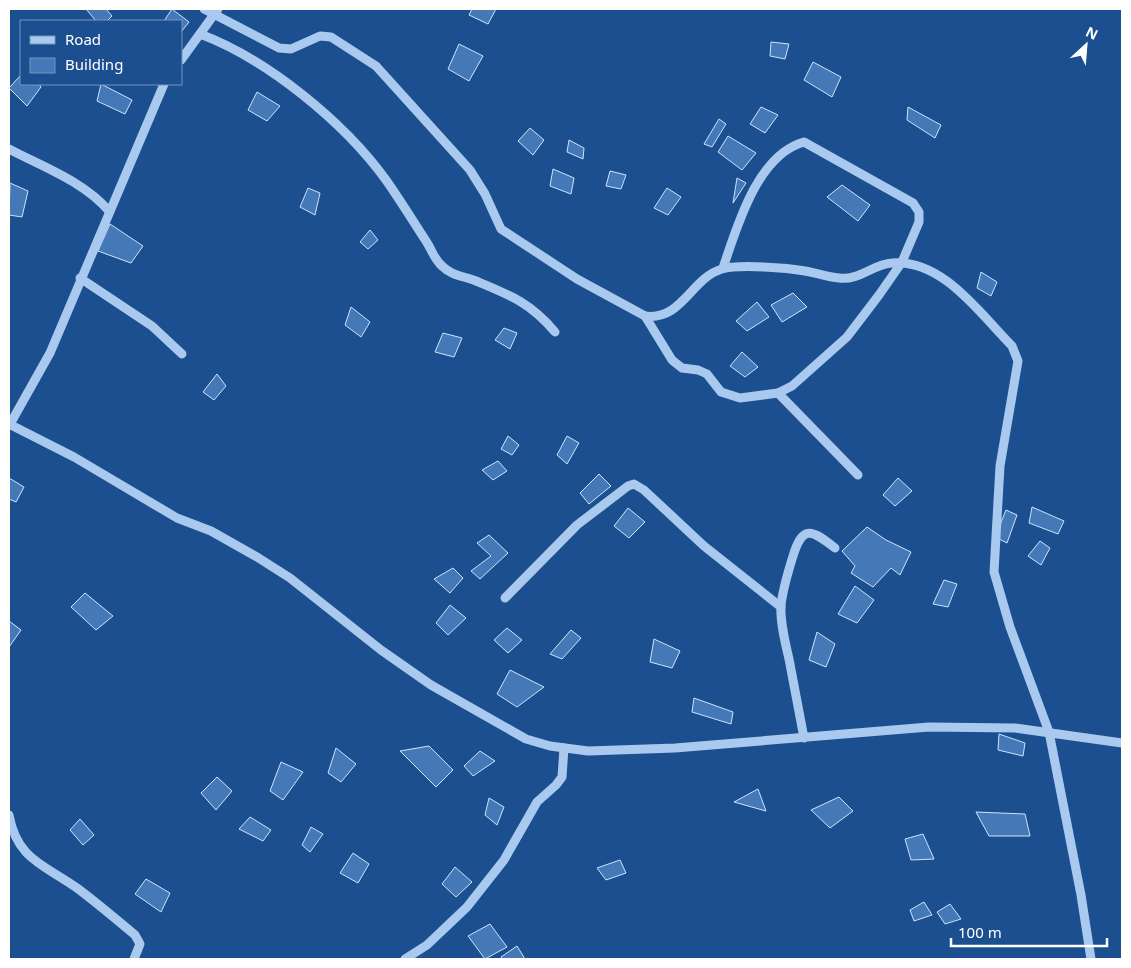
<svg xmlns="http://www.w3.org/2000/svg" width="1131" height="968" viewBox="0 0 1131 968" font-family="'Noto Sans',sans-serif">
<rect width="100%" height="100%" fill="#1b4f8f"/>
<!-- building -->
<g fill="#4478b7" stroke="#cfe3fa">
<path d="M86 9H106L112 16 107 21H96Z"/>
<path d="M172 9 189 22 181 32V21H164Z"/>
<path d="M472 9H496L488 24 469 15Z"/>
<path d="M771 42 789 44 785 59 770 56Z"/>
<path d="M459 44 483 56 469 81 448 69Z"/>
<path d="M813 62 841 77 832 97 804 80Z"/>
<path d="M21 75V84H39L41 87 27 106 9 88Z"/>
<path d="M101 84 132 100 125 114 97 101Z"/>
<path d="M257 92 280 106 267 121 248 110Z"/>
<path d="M761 107 778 115 765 133 750 124Z"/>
<path d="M908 107 941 125 935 138 907 120Z"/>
<path d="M719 119 726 124 712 147 704 144Z"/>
<path d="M530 128 544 140 533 155 518 141Z"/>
<path d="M728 136 756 153 742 170 718 152Z"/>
<path d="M569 140 584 148 583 159 567 152Z"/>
<path d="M553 169 574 178 571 194 550 186Z"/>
<path d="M610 171 626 175 621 189 606 186Z"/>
<path d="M737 178 746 183 733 203Z"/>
<path d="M10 183 28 191 22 217 9 215Z"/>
<path d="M842 185 870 205 858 221 827 197Z"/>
<path d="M308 188 320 193 315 215 300 207Z"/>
<path d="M667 188 681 197 668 215 654 208Z"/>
<path d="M110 224 143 246 131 263 98 251Z"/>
<path d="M370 230 378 240 368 249 360 242Z"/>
<path d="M981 272 997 282 991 296 977 288Z"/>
<path d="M793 293 807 307 782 322 771 305Z"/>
<path d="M757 302 769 317 747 331 736 321Z"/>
<path d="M351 307 370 322 361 337 345 325Z"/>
<path d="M504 328 517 333 510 349 495 340Z"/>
<path d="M443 333 462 338 454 357 435 352Z"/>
<path d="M742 352 758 367 745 377 730 366Z"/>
<path d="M217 374 226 386 214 400 203 392Z"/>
<path d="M508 436 519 445 512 455 501 449Z"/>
<path d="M567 436 579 443 567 464 557 455Z"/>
<path d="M498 461 507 471 493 480 482 470Z"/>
<path d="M599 474 611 486 589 504 580 493Z"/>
<path d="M9 478 24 487 16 502 9 499Z"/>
<path d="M898 478 912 491 895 506 883 495Z"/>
<path d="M1032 507 1064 521 1058 534 1029 523Z"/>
<path d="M628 508 645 522 629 538 614 526Z"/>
<path d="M1006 510 1017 515 1007 543 995 537Z"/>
<path d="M867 527 886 540 911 552 900 575 891 568 873 587 851 573 855 566 842 551Z"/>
<path d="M489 535 508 553 480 579 471 571 491 556 477 543Z"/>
<path d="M1040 541 1050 548 1041 565 1028 556Z"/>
<path d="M453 568 463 578 450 593 434 579Z"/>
<path d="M944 580 957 584 948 607 933 604Z"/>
<path d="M855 586 874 600 857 623 838 614Z"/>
<path d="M85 593 113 616 96 630 71 607Z"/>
<path d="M450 605 466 618 448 635 436 623Z"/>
<path d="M9 621 21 630 9 647Z"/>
<path d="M507 628 522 640 508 653 494 640Z"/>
<path d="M571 630 581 638 562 659 550 654Z"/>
<path d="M817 632 835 644 826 667 809 660Z"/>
<path d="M654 639 680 651 672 668 650 662Z"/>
<path d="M510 670 544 687 517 707 497 694Z"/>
<path d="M694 698 733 712 731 724 692 712Z"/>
<path d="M999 734 1025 743 1023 756 998 750Z"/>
<path d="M429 746 453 770 436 787 400 751Z"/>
<path d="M336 748 356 764 341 782 328 773Z"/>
<path d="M480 751 495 761 473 776 464 766Z"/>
<path d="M281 762 303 772 283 800 270 791Z"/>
<path d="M217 777 232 791 216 810 201 793Z"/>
<path d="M758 789 766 811 734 802Z"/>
<path d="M839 797 853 811 830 828 811 810Z"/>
<path d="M489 798 504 807 497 825 485 815Z"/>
<path d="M976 812 1025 814 1030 836H989Z"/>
<path d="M250 817 271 830 263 841 239 829Z"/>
<path d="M80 819 94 835 83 845 70 830Z"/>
<path d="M311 827 323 834 310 852 302 845Z"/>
<path d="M923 834 934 859 911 860 905 839Z"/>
<path d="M353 853 369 864 358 883 340 873Z"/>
<path d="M620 860 626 873 606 880 597 868Z"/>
<path d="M455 867 472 882 456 897 442 884Z"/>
<path d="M146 879 170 893 161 912 135 894Z"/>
<path d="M924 902 932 915 914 921 910 910Z"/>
<path d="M950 904 961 919 945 924 937 912Z"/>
<path d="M490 924 507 947 485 959 468 936Z"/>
<path d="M517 946 525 959H503L501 957Z"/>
</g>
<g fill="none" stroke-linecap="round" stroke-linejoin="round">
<!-- minor -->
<g stroke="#a9c9ee" stroke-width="9">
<path d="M204 9 279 48 291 49 320 36 331 37 376 66 470 170 485 194 501 229 577 279 645 316C682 321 691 278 722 269 739 264 788 268 805 271 817 273 827 277 839 278 859 281 873 264 892 263 943 259 980 314 1012 346L1018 361 1000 466 994 572 1010 627 1049 732 1081 895 1091 959"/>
<path d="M200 34C267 59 344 122 386 180 400 200 413 221 426 241 432 250 434 259 442 266 452 276 464 276 476 281 510 295 531 303 555 332"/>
<path d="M181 60 218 9"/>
<path d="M9 149C43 167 83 181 109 211"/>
<path d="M80 278 152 326 182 354"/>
<path d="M645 316 672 360 682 368 698 370 707 374 721 392 740 398 778 393 792 386 847 337 879 295 902 262 919 222V212L913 203 804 142C757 155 737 227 723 268"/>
<path d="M778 393 858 475"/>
<path d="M9 424 74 457 177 518 211 531 257 557 290 578 381 650 431 685 526 739 550 746 588 751 675 748 929 727 1015 728 1122 743"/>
<path d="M9 426 50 353 164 84"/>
<path d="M505 598 577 525 628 486 634 484 644 490 704 546 781 607"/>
<path d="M804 738C799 711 794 685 789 659 785 642 780 622 781 605 783 588 788 572 793 556 803 524 812 530 835 548"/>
<path d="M9 815C17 860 45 865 77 888 97 903 116 919 135 935L140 944 134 959"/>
<path d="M405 959 427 945 467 907 504 860 537 802 556 785 562 777 564 748"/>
</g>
</g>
<!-- border -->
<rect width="1131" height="968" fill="none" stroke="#ffffff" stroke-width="20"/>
<!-- legend -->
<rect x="20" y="20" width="162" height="65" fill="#1b4f8f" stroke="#7695bc"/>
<rect x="30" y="36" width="25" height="8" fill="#a9c9ee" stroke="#7695bc"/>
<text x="65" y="45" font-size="15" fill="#ffffff">Road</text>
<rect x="30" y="58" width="25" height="15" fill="#4478b7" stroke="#7695bc"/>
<text x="65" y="70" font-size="15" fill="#ffffff">Building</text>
<!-- north arrow -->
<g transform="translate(1086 45) rotate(26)" stroke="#1b4f8f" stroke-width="4" paint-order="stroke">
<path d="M0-4L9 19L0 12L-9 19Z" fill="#ffffff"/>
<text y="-8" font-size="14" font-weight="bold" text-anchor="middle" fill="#ffffff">N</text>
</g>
<!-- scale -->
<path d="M951 938v8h156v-8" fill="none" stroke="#ffffff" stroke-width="2.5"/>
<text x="958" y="938" font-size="15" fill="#ffffff" stroke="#1b4f8f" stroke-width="4" paint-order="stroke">100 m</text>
</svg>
